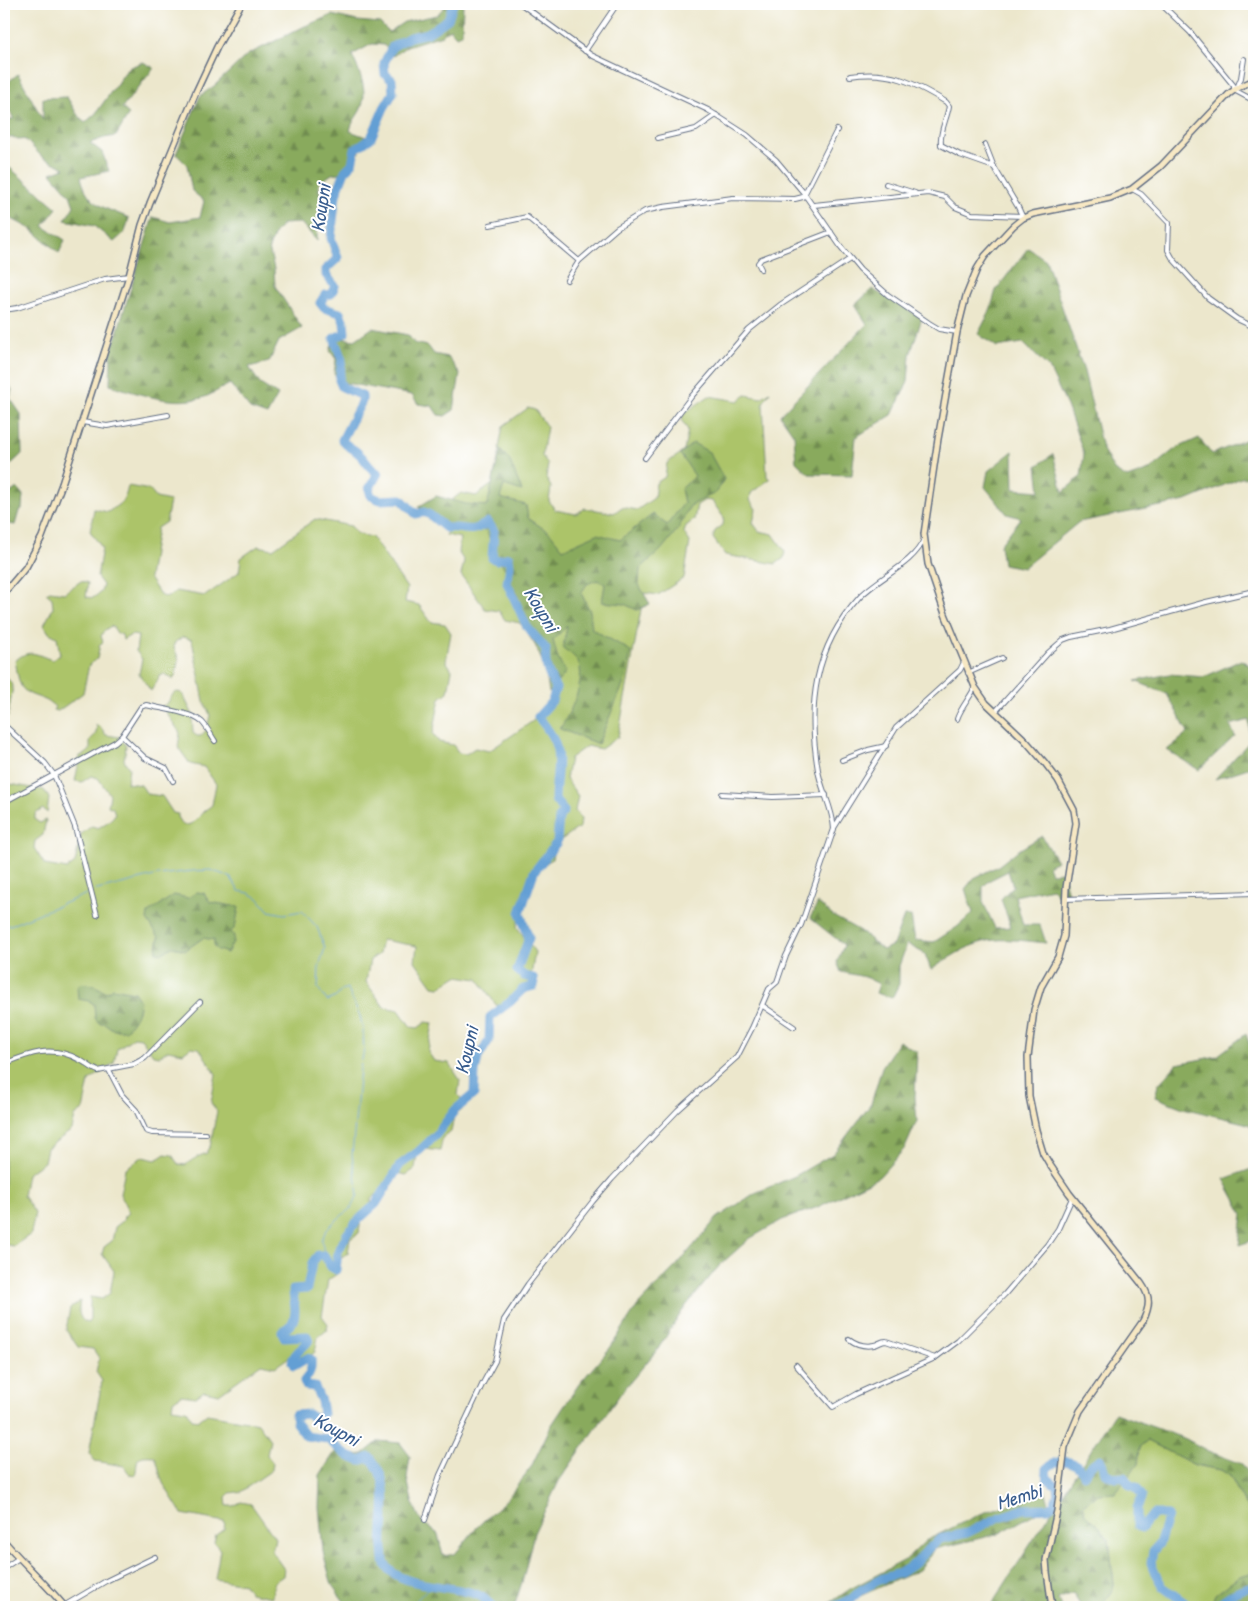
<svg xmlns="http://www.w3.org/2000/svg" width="1258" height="1611" viewBox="0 0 1258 1611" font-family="'Patrick Hand',sans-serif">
<defs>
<pattern id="forest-firs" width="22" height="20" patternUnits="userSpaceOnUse" patternTransform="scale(1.25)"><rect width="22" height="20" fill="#89aa5d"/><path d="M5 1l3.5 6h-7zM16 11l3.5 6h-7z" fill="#6f8b50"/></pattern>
</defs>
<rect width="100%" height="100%" fill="#fff"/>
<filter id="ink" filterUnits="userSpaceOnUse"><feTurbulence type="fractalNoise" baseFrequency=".02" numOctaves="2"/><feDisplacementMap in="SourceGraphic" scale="10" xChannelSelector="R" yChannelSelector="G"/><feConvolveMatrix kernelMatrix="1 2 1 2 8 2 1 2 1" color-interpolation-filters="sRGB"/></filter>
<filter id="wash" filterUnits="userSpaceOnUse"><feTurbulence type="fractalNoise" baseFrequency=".0096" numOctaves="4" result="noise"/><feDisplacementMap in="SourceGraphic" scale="20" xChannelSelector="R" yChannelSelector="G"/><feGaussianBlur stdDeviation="1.12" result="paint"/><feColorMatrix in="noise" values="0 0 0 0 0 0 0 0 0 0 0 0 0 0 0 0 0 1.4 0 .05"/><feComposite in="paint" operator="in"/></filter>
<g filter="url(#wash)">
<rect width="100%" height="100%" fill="#ece7cc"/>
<!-- grass -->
<g fill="#acc469" stroke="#647a64">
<path d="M770 392 763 403 767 477 770 479 751 493 750 500 756 509 753 523 759 531 773 534 785 551 784 558 776 564 725 555 713 538 715 531 723 525 724 518 712 501 705 500 697 505 694 520 686 526 684 533 690 542 684 578 658 595 644 593 618 737 601 749 587 746 570 758 566 779 578 796 575 811 581 819 580 827 555 844 552 859 535 871 532 885 524 891 517 927 535 952 529 988 503 1006 496 1005 478 979 457 976 440 987 433 986 415 961 417 946 382 940 379 954 370 960 366 982 384 1007 399 1010 411 1027 418 1028 426 1022 433 1023 428 1052 434 1061 449 1063 460 1080 458 1095 464 1103 462 1110 454 1116 451 1131 443 1137 440 1151 426 1149 417 1154 415 1169 406 1175 392 1172 389 1186 372 1198 370 1213 361 1219 359 1233 350 1239 348 1253 339 1259 337 1274 328 1280 322 1316 328 1324 326 1331 318 1337 315 1352 307 1358 292 1355 275 1367 261 1364 219 1394 204 1391 196 1397 181 1395 173 1401 172 1408 186 1410 192 1419 199 1420 207 1414 258 1423 270 1440 267 1455 273 1463 272 1470 239 1493 237 1492 230 1493 226 1497 227 1506H233L241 1502 251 1504 275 1538 272 1552 284 1569 283 1576 274 1582 272 1597 250 1593 244 1584 215 1579 220 1550 214 1542 216 1535 224 1529 225 1522 182 1514C176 1504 169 1494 163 1483 159 1474 159 1464 154 1456 132 1454 139 1462 135 1476L130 1475 124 1466 95 1461 89 1453 102 1381 96 1372 99 1358 93 1349 78 1347 66 1330 70 1308 80 1301C78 1310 78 1320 88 1323L90 1319V1297L102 1299 110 1293 114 1271 102 1254 104 1247 112 1241 115 1227 123 1221 124 1216 129 1213 120 1194 125 1169 142 1157 156 1160 165 1154 172 1155 178 1164 185 1165 197 1157 207 1153V1150L210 1147 217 1111 211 1103 216 1074 199 1048 191 1047 183 1053 168 1050 160 1056 153 1055 141 1038 134 1037 117 1049 114 1063 89 1081 83 1110 75 1116 72 1130 47 1148 44 1162 27 1174 23 1196 35 1213 31 1234 14 1246 7 1245 4 1240V783L44 790 49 798 47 813 43 809 35 814V820L40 823 46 820 43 835 35 841 34 848 45 865 67 869 75 863 81 834 92 826 98 828C103 825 113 819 115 814L113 808 108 806 110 795 98 778 91 776 82 782 75 781 80 756 87 753 90 750V740L95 735 97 728 96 725 100 726 106 735 120 737 126 746 124 760 129 768 127 783 141 785 147 794 162 796 173 813 178 814V817L183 825C192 826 198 819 202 813 204 810 209 808 212 805L216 784 204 767 190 764 178 747 180 733 162 706C164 705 167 704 168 702 173 696 172 690 182 693L192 713 193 733 197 736H201L207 729 210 715 204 701 192 640 183 637 175 642 174 647 179 660C176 667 177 673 174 679L165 674 160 676 151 691 139 674 142 659 136 651 138 636 131 635 123 640 122 635 117 633 113 627 111 626 105 630 101 636 103 642 100 644 97 659 89 665 83 693 58 711 53 710 55 707C45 696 31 698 23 689 18 683 17 669 15 661 29 648 36 654 52 660L60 655 57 637 49 633 44 625 53 608 52 598 46 593 50 591 64 593 81 581 88 583 86 597 93 598 101 592 103 585 97 577 102 548 90 531 94 509 108 512C122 502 125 502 128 486L150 490 156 498 170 501 166 522 157 528 149 578 161 596 168 597 176 591 205 596 239 572 241 558 258 546 273 549 315 519 351 526 357 534 372 537 407 588 405 602 419 605 431 622 445 624 451 633 446 661 452 670 448 692 440 698 433 734 439 742 453 745 459 753 466 754 475 748 489 751 549 710 555 674 520 623 505 620 499 611 485 609 461 575 464 561 458 552 460 538 446 535 453 499 461 493 476 496 501 478 505 456 499 448 503 426 528 408 535 410 547 427 542 456 548 464 546 478 551 487 549 501 555 510 576 514 585 508 614 513 622 507 637 510 654 498 656 483 665 477 667 463 684 451 688 430 682 421 683 414 709 396 738 401 746 395 761 398Z"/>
<path d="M4 673 13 686 8 717 4 716Z"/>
<path d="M1148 1441 1195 1465 1221 1470 1230 1476 1246 1506 1254 1514V1572C1234 1579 1219 1588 1211 1607H1165L1161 1605 1159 1607H1100L1112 1592 1114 1584 1109 1540 1098 1525 1084 1514 1083 1505 1138 1464 1140 1446Z"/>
</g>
<!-- forest -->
<g fill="url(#forest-firs)" stroke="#526c5e" fill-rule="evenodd">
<path d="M447 4H463L462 34 456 36 450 29 442 35 407 46 393 56 384 45 372 44 352 55C358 69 367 86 363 102 361 114 352 119 350 131L366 137 358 155 348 172 332 174 319 183V192L329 197 334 210 318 217 317 241 301 223 283 224 275 233 269 248 274 269 275 286 302 328 279 341 269 362 249 367 260 384 278 395 267 415 250 409 230 384C221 388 212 395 202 398 171 406 140 394 110 385L111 352 153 217 170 222 200 217 204 201 192 191 187 165 176 154 200 96 214 86 247 55 305 26 332 15 357 21 380 23 389 32 404 22 437 15Z"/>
<path d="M143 62 154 68 122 108 129 114 116 136 104 138 90 143 102 152 109 171 81 177C88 206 104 207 129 218L125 232 114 242 94 226 65 220 74 206 70 195 51 173 65 168 42 157 26 140 6 137 4 139V119H14L4 101V85L18 74 43 120V98L67 97 77 114 85 123 96 113 128 68Z"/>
<path d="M10 168 57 208 43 226 65 240 59 253 31 229 4 215V170Z"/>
<path d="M1028 248 1046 260 1084 371 1102 448 1114 470 1127 478 1149 470 1175 449 1199 438 1212 454 1245 440 1254 432V477L1241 478 1186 501 1079 522 1023 568 1003 564 1000 545 1021 518 1007 514 985 487 988 471 1013 451 1014 489 1040 491 1037 466 1053 454 1063 492 1081 476 1084 454 1067 406 1049 368 1023 343 997 347 978 334 990 311 996 290Z"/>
<path d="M872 289 922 318 910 355 908 382 892 415 856 437 852 475 809 474 796 462 794 435 780 415 867 324 855 305Z"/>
<path d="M372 328 408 335 414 343 428 346 434 354 448 357 460 374 454 410 445 416 438 415 432 406 418 404 412 395 340 382 334 374 336 359 330 351 332 344 340 338 355 340Z"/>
<path d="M4 374 12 390 10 398 21 414 22 454 8 467 4 464Z"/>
<path d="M693 443 709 452 724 479 717 492 690 506 678 529 661 550 640 569 639 585 650 604 637 610 624 604 602 602 605 584 597 580 587 584 581 593 590 611 592 629 631 651 626 678 598 744 560 729C570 712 587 681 578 662 575 656 568 652 563 648L567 626 553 640 558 659 566 672 549 693 545 668 514 596 508 573 497 557 486 530 443 526 418 507 436 496 466 504 487 506 500 450 509 459 522 491 504 485 500 498 526 505 528 518 550 533 563 549 597 534 620 540 653 514 667 525 684 503 681 489 695 476 680 454Z"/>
<path d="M17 488 23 495 22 509 19 511 15 525 4 523V497Z"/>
<path d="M1241 660 1254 668V766L1215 779 1250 741 1249 720 1230 725 1235 736 1199 770 1167 750 1188 733 1167 694 1135 681 1169 674 1204 677Z"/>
<path d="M1042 836 1057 861 1048 866 1051 873 1062 872 1068 893 1057 895 1052 888 1015 896 1023 925H1040L1046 943C1027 941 1006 938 987 941 967 945 947 959 931 970L925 954 907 944 899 966V984L892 998 876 993 879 984 865 977 841 972 837 962 844 945 810 918 818 903 833 916 860 931 883 950 893 945 904 916H911L915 940 934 942 957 927 973 913 965 889 974 878 998 866 1017 851ZM1008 871 1013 886 1001 899 1011 927 995 928 983 902V887L990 880Z"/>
<path d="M197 892 204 893 210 902 239 907 235 928 231 931 234 936 233 942 227 953 218 950 214 947V940L203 938 186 950 172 947 163 953 156 952 159 937 147 920 148 913 174 895 188 898Z"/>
<path d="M81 983 93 985 107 992 113 988 134 992 140 1001C138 1015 135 1019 126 1030H114L104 1023H99L95 1018 94 1004 89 1001 78 999 77 987Z"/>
<path d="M1246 1034 1254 1057V1129L1248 1124 1183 1108 1155 1097 1158 1085 1177 1064 1217 1056Z"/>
<path d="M899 1041 917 1052 915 1097 917 1121 905 1148 879 1177 818 1207 782 1220 749 1239 720 1265 685 1307 658 1349 621 1393 559 1481 534 1533 523 1579 514 1607H348L332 1585 323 1552 319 1507 320 1475 338 1447 346 1456 363 1454 379 1441 400 1443 410 1456 407 1478 412 1501 421 1521 438 1534 443 1556 455 1554 477 1527 507 1499 531 1467 551 1426 579 1384 610 1348 638 1305 677 1265 717 1218 755 1193 795 1176 833 1154 871 1104 882 1067Z"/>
<path d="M1254 1168V1240L1239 1245 1243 1214 1224 1179Z"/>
<path d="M1115 1413 1186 1439 1208 1451 1242 1464 1254 1478V1514L1246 1506 1230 1476 1221 1470 1195 1465 1148 1441 1140 1446 1138 1464 1115 1493 1098 1494 1083 1505 1085 1514 1098 1525 1109 1540 1114 1584 1112 1592 1100 1607H1081L1073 1593 1058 1599 1061 1607H990Z"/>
<path d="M1044 1488 1049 1503 1034 1514 998 1534 935 1549 919 1570 860 1596 845 1607H824L850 1589 907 1559 925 1541 980 1514 1013 1503Z"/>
<path d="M1254 1572V1607H1211L1216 1594 1240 1576Z"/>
</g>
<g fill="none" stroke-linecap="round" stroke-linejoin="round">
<!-- stream -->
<g stroke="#639fd4" stroke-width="1">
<path d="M93 891 158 875 192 871 211 870 230 877 239 891 249 893 258 898 269 911 284 914 302 911 317 927 325 948 319 966 318 988 327 1001 336 997 342 990 347 988 360 1016 363 1030 364 1050 360 1069 352 1155 358 1195 351 1208 334 1222 325 1232 322 1240 324 1255"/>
<path d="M4 927 16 923 89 893"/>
<path d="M410 1607 431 1585"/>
</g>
<!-- river -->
<g stroke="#639fd4" stroke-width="9">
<path d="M453 4 448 19 428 33 410 37 392 47 384 63 385 74 392 80 393 93 384 108 371 138 355 149 352 164 345 171 336 195 331 238 338 258 326 269V275L335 286 331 294 325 295 320 303 324 308 340 313 344 322 345 333 334 338 342 360 339 380 342 387 362 396V401L342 440C348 448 352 447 358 453 367 460 367 468 378 473L369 489 371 496 380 500 401 499 416 514 424 512 430 515 446 528C466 526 468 536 488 522L494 531 492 558 497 560 509 557 510 566 507 583 527 627 546 649C544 664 548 675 556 688L552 701 538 717C567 750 556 761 555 800L564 811 559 817 557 842 534 872 520 913 529 938 517 970 524 976 533 978 534 986 523 989 510 1002 490 1017 489 1040 478 1058 475 1072 474 1094 455 1110 436 1135 419 1151 400 1165 376 1204 358 1220 347 1234 338 1252 336 1270 331 1267 324 1255H318L312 1263 307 1289 293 1290C293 1300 298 1313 292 1323 290 1326 285 1329 282 1332L284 1337 307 1336 309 1340C304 1349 294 1351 292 1362L294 1366 307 1358 311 1359C312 1369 310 1374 304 1381L306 1386 315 1387 321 1401 323 1414 318 1421 308 1414 295 1415 296 1423 306 1436 327 1439 348 1456 360 1461 370 1457C395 1486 380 1516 383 1549 384 1553 383 1560 385 1564 399 1589 453 1584 478 1595 484 1597 488 1603 493 1607"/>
<path d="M833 1607 851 1599 861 1590 883 1578 900 1573 917 1562 928 1549 940 1539 967 1533 1000 1517 1024 1509 1048 1508 1054 1504 1058 1494 1057 1486 1047 1478 1046 1469C1058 1457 1077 1459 1084 1475L1091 1465 1100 1459 1103 1465 1105 1473 1115 1478 1124 1477 1130 1485 1136 1487 1142 1496 1137 1508V1526L1142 1528 1153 1514H1160L1168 1516 1159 1544 1153 1551 1151 1563 1155 1573 1163 1587 1188 1605H1200L1208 1607"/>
<path d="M1215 1607C1226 1597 1239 1588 1254 1586"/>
</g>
</g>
</g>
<g filter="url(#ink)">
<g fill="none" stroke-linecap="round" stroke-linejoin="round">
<defs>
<g id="street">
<path d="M521 4 591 55 708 110 747 135 776 160 803 192 841 247 860 270 888 295 929 323 939 329 957 332"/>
<path d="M1148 4 1163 6"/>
<path d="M1161 4 1190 32 1234 86V90L1249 98"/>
<path d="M585 51 617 4"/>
<path d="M850 76C890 70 913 82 946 102L949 106C947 119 939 132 941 145L960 155 994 167"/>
<path d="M1237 88 1241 78 1244 59"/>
<path d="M658 138 696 129 716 115"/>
<path d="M985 144 994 167 1018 207 1023 218"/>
<path d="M886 184 915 193"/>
<path d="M1132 189 1141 194 1169 223 1168 250 1173 259 1208 298 1237 319 1254 327"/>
<path d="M814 205 928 193 945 197 955 207 972 214 1022 216"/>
<path d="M490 225 527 217 579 261"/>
<path d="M761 269 758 263 761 259 831 232"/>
<path d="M567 280 579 261 617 228 645 211 663 207 733 198 795 199 803 197 837 130"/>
<path d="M4 310 17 308 105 279 129 276"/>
<path d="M82 422 107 426 168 415"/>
<path d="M645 458 691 397 749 330 780 305 850 259"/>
<path d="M968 673 1002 658"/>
<path d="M996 711 1048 653 1063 640 1071 637 1110 629 1206 602 1254 591"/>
<path d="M957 719C961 707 970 698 975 687"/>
<path d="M4 725 45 763 54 775 75 827 97 915"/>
<path d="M122 736 141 707 146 705C161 709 190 712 202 722 207 727 211 735 215 741"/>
<path d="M842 760 868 750 886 746"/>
<path d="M722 794 773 797 826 795"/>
<path d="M4 802 115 742 122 736 145 758 166 768 173 781"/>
<path d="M834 828 896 728 960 670 964 662"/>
<path d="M1065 899 1254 893"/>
<path d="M763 1006 794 1027"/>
<path d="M4 1064C30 1053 51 1045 78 1059 85 1062 91 1068 98 1071L134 1064 145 1058 200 1002"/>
<path d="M109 1070 122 1095 136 1110 146 1131 152 1133 206 1134"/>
<path d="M849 1339C857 1345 864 1347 874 1345 879 1344 881 1341 886 1341L935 1358"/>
<path d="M796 1365 833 1407 856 1394 935 1358 958 1341 1005 1294 1047 1245 1058 1229 1072 1198"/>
<path d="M425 1520 440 1475 482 1385 495 1361 504 1320 528 1284 593 1201 612 1179 678 1110 737 1057 752 1028 769 989 777 982 786 956 801 925 834 829C833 808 821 790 818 770 807 705 814 648 859 598 877 578 914 564 924 539"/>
<path d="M4 1568 19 1558"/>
<path d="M65 1607 67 1604 106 1581 155 1557"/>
</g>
<g id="secondary">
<path d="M4 593 26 567 42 537 62 484 129 276 142 225 150 203 196 92 217 47 241 4"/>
<path d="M4 1541C24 1564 46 1584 65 1607"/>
<path d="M1052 1607 1047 1572 1046 1560 1057 1511 1065 1447 1080 1411 1143 1321C1150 1306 1151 1297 1141 1283L1069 1193 1050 1165 1043 1153 1036 1130 1029 1096 1028 1057 1034 1010 1041 987 1058 957 1064 936 1066 888 1076 823 1074 810 1058 780 1045 763 1024 739 986 703 975 687 945 614 928 564 924 534 938 439 957 332 966 296 977 269 985 256 1013 226 1023 218 1033 214 1087 203 1110 198 1132 189 1161 166 1229 94 1237 88 1254 80"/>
</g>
</defs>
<!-- street casing -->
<use href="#street" stroke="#646f84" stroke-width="6"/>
<!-- secondary casing -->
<use href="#secondary" stroke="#646f84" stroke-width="8"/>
<!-- street -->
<use href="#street" stroke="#fff" stroke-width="4"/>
<!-- secondary -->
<use href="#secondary" stroke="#f7e8c3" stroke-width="5"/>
</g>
</g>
<g text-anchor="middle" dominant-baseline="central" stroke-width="4" stroke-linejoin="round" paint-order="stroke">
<!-- water labels -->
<g font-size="20" font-style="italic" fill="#385c8d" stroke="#fff">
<text transform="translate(320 208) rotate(-82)">Koupni</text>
<text transform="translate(542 609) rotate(59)">Koupni</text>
<text transform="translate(466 1050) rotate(-77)">Koupni</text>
<text transform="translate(337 1429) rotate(28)">Koupni</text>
<text transform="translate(1019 1496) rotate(-17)">Membi</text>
</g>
</g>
<!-- margin -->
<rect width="1258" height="1611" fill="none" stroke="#fff" stroke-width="20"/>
</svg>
